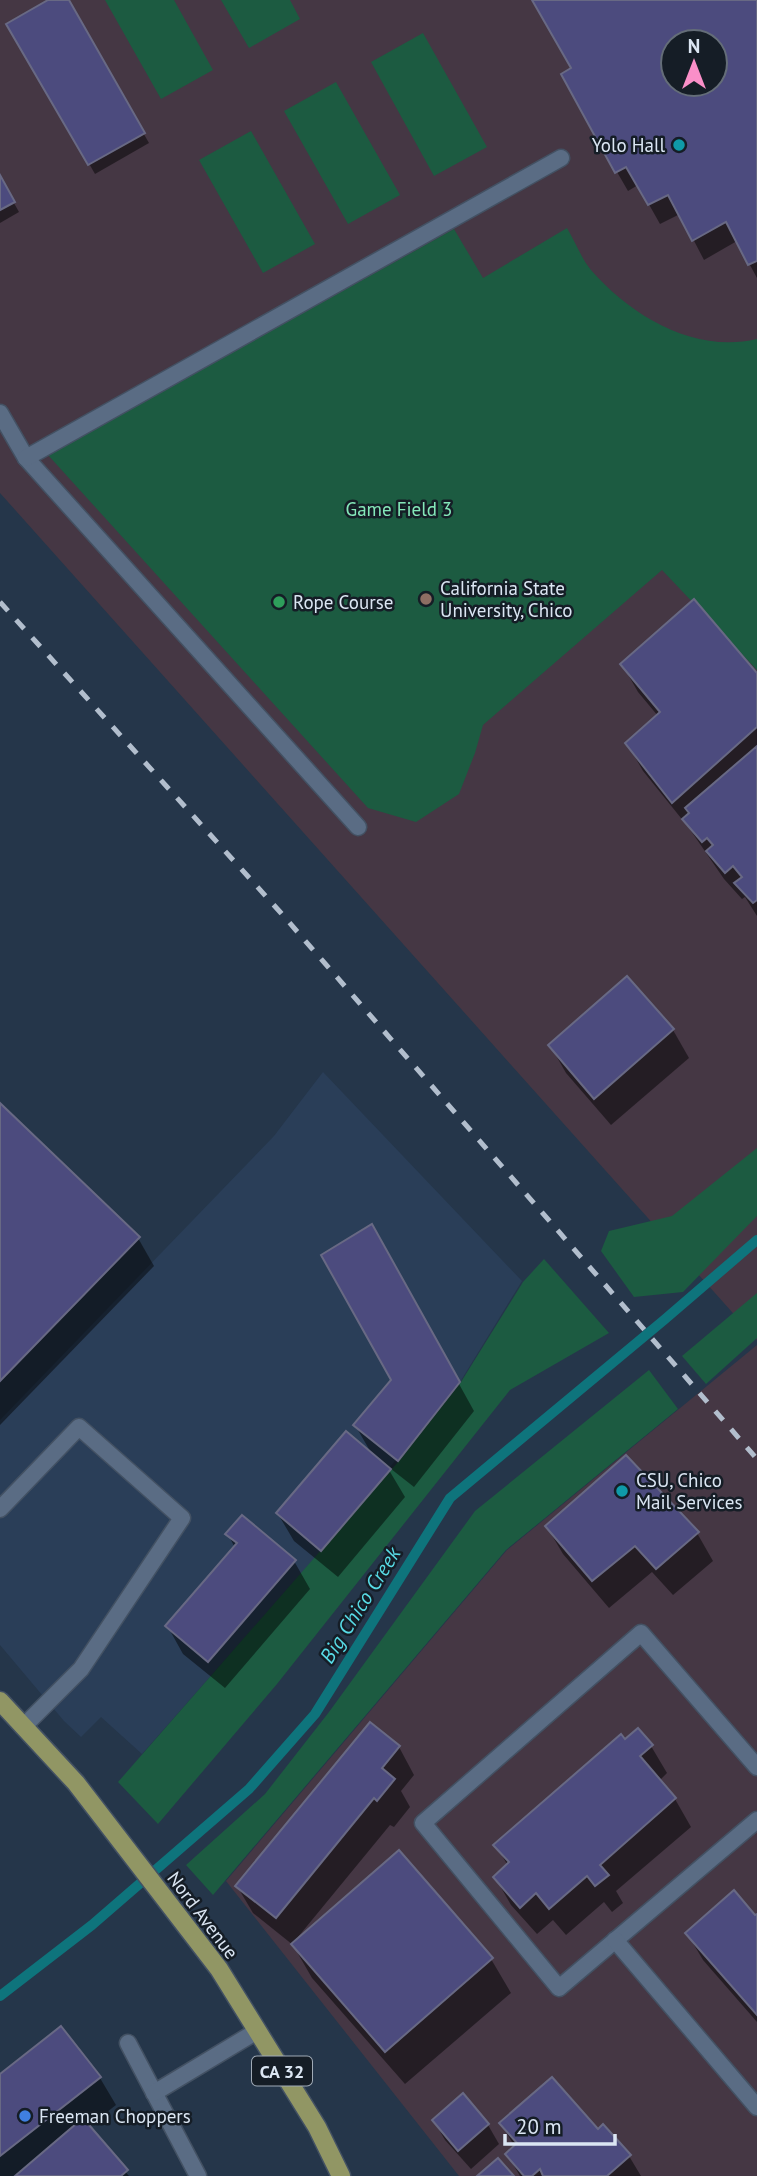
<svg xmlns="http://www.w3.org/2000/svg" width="757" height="2176" viewBox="0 0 757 2176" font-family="'PT Sans',sans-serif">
<rect width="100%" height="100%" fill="#25364a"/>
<!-- built -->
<path fill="#2a3e58" d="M323 1072 522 1281 460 1382 321 1551 142 1754 101 1717 81 1737 64 1721 0 1645V1420L274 1136Z"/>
<!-- education -->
<g fill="#453744" fill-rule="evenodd">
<path d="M0 0H757V1340L0 493ZM673 42H715V84H673Z"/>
<path d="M757 1345V2176H459L226 1881 507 1550Z"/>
</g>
<!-- green -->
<g fill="#1c5b41">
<path d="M105 0H174L213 70 161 99Z"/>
<path d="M221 0H290L300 19 249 48Z"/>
<path d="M423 33 487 147 434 176 371 62Z"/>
<path d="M336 82 400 195 348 224 284 111Z"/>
<path d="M251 131 315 244 263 273 199 160Z"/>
<path d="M567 228C575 241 581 258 591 270 631 316 695 354 757 339V670L662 570 483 725 475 753 459 794 416 822 368 808 48 455 454 229 483 278Z"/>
<path d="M757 1148V1216L683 1292 634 1297 601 1251 609 1231 672 1216Z"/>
<path d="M544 1259 609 1333 510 1390 277 1684 158 1824 118 1782 399 1461 461 1382 523 1282Z"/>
<path d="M757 1293V1338L706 1384 682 1356Z"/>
<path d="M649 1370 678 1409 506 1550 213 1895 186 1865 265 1794 329 1712 475 1511Z"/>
</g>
<!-- shadow -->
<g fill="#0007" fill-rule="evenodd">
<path d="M52 0H67L149 143 95 174 9 24Z"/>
<path d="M534 0H757V278L737 241 704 260 680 214 660 224 638 185 628 191 617 172 573 69ZM673 42H715V84H673Z"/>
<path d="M0 178 19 212 0 223Z"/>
<path d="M622 664 757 676V916L745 897 742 899 724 879 689 828 643 771 627 743 658 716 638 692Z"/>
<path d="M627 978 673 1030 689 1058 611 1125 566 1073 550 1045Z"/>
<path d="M0 1105 138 1238 154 1266 0 1425Z"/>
<path d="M387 1254 474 1411 414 1487 386 1465 405 1497 338 1577 294 1541 278 1514 373 1456 355 1425 394 1380Z"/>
<path d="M547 1527 697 1533 713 1561 673 1595 652 1572 609 1608 563 1554Z"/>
<path d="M228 1534 294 1561 310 1589 225 1688 183 1654 168 1627 235 1548Z"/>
<path d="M625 1741 651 1746 667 1773 659 1781 675 1799 691 1827 616 1891 623 1903 612 1912 604 1902 566 1935 553 1920 537 1934 511 1905 495 1877 508 1866 496 1845Z"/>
<path d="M399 1747 414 1775 401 1791 410 1807 394 1827 390 1825 298 1937 491 1959 511 1993 405 2084 312 1978 293 1945 253 1913 237 1886Z"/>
<path d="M757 1916V2022L703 1960 687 1933Z"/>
<path d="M0 2076 100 2078 116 2105 88 2127 129 2176H0Z"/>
<path d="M434 2121 488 2125 499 2144 471 2169 445 2140Z"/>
<path d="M501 2124 597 2131 629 2156 641 2176H520L507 2154 515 2147Z"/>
</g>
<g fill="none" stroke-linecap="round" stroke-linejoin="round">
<!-- stream -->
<path stroke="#0e747c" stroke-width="10" d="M0 1996 92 1925 249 1789 315 1714 450 1498 664 1320 757 1240"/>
</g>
<!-- building -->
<g fill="#4c4b7e" stroke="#686984" stroke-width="2" fill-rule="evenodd">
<path d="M48 0H69L145 133 88 165 6 24Z"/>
<path d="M532 0H757V261L748 265 726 222 692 241 668 195 648 205 626 167 615 173 561 74 571 68ZM673 42H715V84H673Z"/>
<path d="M0 175 15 202 0 210Z"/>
<path d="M694 599 757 673V727L672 803 625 743 660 712 620 664Z"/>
<path d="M757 746V900L753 903 734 883 742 877 733 866 725 873 706 851 713 845 707 838 702 842 682 819 689 813 685 808Z"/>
<path d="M627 976 674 1029 594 1099 548 1045Z"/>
<path d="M0 1103 140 1237 0 1381Z"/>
<path d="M372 1224 460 1382 398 1461 353 1425 391 1380 321 1255Z"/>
<path d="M346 1431 391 1469 321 1551 276 1513Z"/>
<path d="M626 1455 699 1532 656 1569 635 1546 592 1581 545 1526Z"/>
<path d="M242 1515 296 1560 208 1662 165 1626 237 1543 225 1534Z"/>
<path d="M370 1722 400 1746 382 1768 395 1779 377 1801 374 1798 276 1918 235 1886Z"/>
<path d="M638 1728 653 1745 640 1756 676 1798 600 1865 609 1875 595 1886 587 1876 549 1909 536 1893 520 1908 493 1877 509 1862 493 1845 621 1734 625 1739Z"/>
<path d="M399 1850 493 1958 385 2052 291 1944Z"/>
<path d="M734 1890 755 1915 757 1914V2015L685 1933Z"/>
<path d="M61 2026 101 2077 0 2156V2074Z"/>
<path d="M552 2077 598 2129 603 2124 631 2155 607 2176H543L540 2169 532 2176H524L505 2154 517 2143 499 2123Z"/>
<path d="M463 2093 489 2124 458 2151 432 2120Z"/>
<path d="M83 2118 128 2170 121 2176H15Z"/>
<path d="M498 2158 514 2176H477Z"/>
</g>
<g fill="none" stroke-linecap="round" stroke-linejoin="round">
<defs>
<g id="lane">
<path d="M0 413 26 458 358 827"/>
<path d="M26 458 561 158"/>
<path d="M0 1509 79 1427 182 1518 81 1669 23 1727"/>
<path d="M757 1767 641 1633 423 1823 559 1988 757 1820"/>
<path d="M615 1940 757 2107"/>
<path d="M128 2043 198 2176"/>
<path d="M154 2093 257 2031"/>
</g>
<path id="primary" d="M0 1701 76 1783 219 1969 317 2127 341 2176"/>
</defs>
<!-- lane casing -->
<use href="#lane" stroke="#435163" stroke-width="19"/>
<!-- primary casing -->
<use href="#primary" stroke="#435163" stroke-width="21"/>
<!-- lane -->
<use href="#lane" stroke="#5a6c84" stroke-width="16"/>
<!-- primary -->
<use href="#primary" stroke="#919664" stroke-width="18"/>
<!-- rail -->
<path stroke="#b2becd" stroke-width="5" stroke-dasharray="12 12" stroke-linecap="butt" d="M0 602 281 913 757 1459"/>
</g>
<!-- markers -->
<g fill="#0f9aa8" stroke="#151d26" stroke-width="2.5">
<circle cx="679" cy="145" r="7"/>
<circle cx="622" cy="1491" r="7"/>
</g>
<circle fill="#8d6e63" stroke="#151d26" stroke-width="2.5" cx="426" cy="599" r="7"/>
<circle fill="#2e9e5b" stroke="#151d26" stroke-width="2.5" cx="279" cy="602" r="7"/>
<circle fill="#3f7fe0" stroke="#151d26" stroke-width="2.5" cx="25" cy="2116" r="7"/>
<g text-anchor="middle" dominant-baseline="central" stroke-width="5" stroke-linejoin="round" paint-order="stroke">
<!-- shield labels -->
<rect fill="#151d26" stroke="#a0aab6" stroke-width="2" x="252" y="2056.5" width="60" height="29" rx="5"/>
<g font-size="18" font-weight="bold" fill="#dbe6f3">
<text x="282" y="2071">CA 32</text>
</g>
<!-- poi labels -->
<g font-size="19" fill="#dbe6f3" stroke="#151d26" text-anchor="start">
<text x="665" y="145" text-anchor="end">Yolo Hall</text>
<text x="440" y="588">California State<tspan x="440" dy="22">University, Chico</tspan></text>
<text x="293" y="602">Rope Course</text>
<text x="636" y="1480">CSU, Chico<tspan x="636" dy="22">Mail Services</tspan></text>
<text x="39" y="2116">Freeman Choppers</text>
</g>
<!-- park labels -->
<g font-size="19" fill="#84e7b9" stroke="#151d26">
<text x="399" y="509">Game Field 3</text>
</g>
<!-- street labels -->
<g font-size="19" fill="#dbe6f3" stroke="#151d26">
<text transform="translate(203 1915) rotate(53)">Nord Avenue</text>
</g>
<!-- water labels -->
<g font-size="21" font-style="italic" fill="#58dbe6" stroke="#151d26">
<text transform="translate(360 1605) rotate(-58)">Big Chico Creek</text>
</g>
</g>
<!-- north arrow -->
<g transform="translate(694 63)"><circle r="33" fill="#151d26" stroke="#646d78" stroke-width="2"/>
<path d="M0-5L12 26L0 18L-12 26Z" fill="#fa8fc8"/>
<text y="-10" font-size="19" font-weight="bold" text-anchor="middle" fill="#dbe6f3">N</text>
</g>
<!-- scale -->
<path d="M505 2134v10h110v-10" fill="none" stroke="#dbe6f3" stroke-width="3.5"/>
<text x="516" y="2134" font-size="21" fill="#dbe6f3" stroke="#151d26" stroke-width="5" paint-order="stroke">20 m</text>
</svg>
